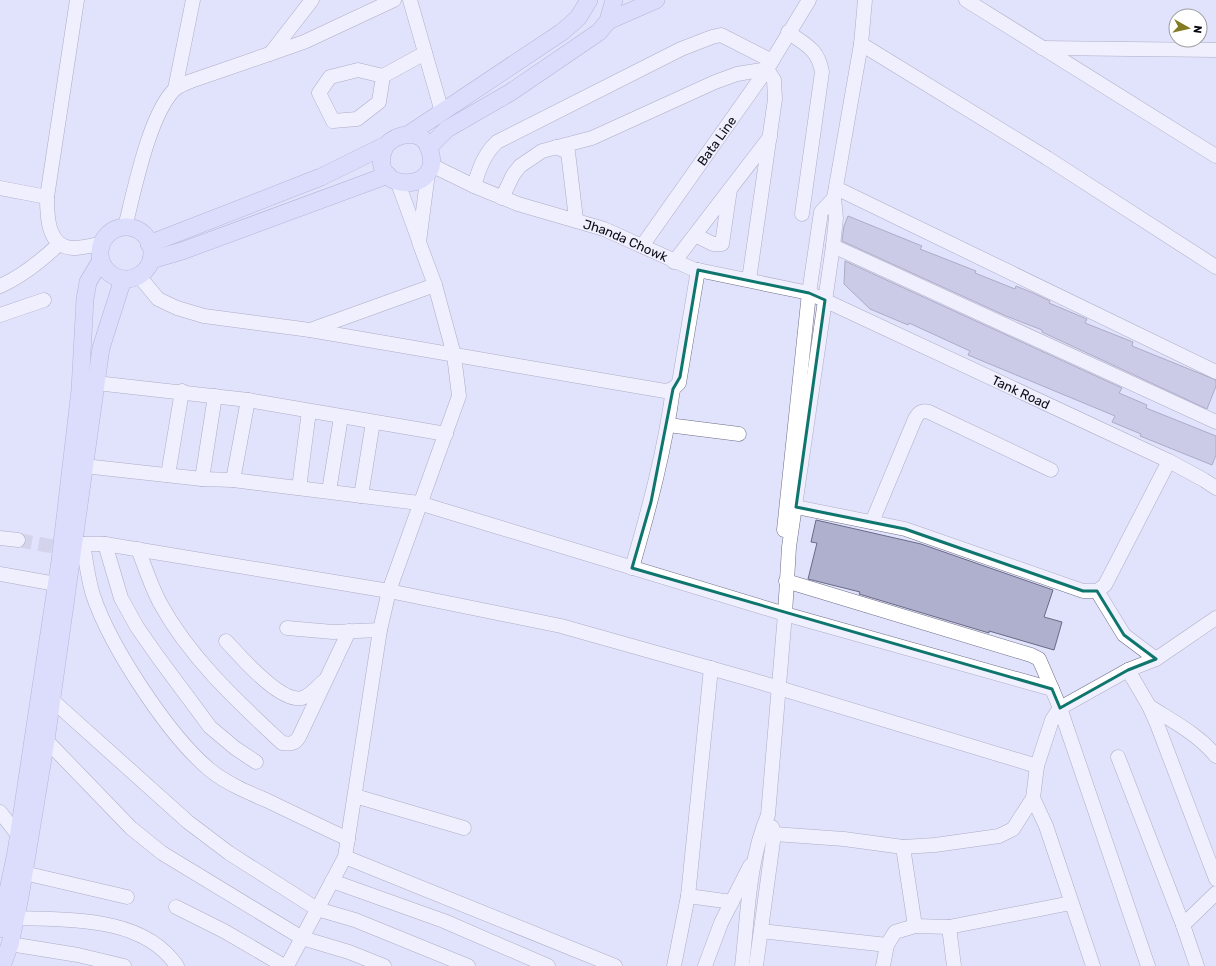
<svg xmlns="http://www.w3.org/2000/svg" width="1216" height="966" viewBox="0 0 1216 966" font-family="Rubik,sans-serif">
<rect width="100%" height="100%" fill="#e1e2fb"/>
<!-- building -->
<g fill="#afb0ce" stroke="#696a85">
<path d="M848 216 922 246 920 249 976 271 975 273 1015 289 1016 286 1033 293 1050 301 1049 303 1087 319 1085 323 1133 342 1132 346 1216 380V386L1207 409 1042 332V330L1006 316 842 241 844 226Z"/>
<path d="M845 261 1122 388 1119 393 1147 405 1146 408 1216 436V455L1212 465 1140 436 1141 434 1112 422 1115 416 968 355 970 351 909 323 908 325 870 309 844 284Z"/>
<path d="M816 520 921 544 1053 590 1044 617 1062 622 1054 650 989 631V633L859 594 860 592 808 579 817 543 811 542Z"/>
</g>
<g fill="none" stroke-linecap="round" stroke-linejoin="round">
<!-- minor-tunnel -->
<path stroke="#c1c2d8" stroke-width="14" stroke-dasharray="14 7" stroke-linecap="butt" d="M18 540 61 548"/>
<defs>
<g id="minor">
<path d="M77 0 47 197C47 215 47 247 73 248 82 248 92 245 101 244"/>
<path d="M410 0 442 112"/>
<path d="M966 0 1216 156"/>
<path d="M788 32C806 45 818 49 822 72L802 214"/>
<path d="M861 44 1047 158 1216 267"/>
<path d="M1042 48 1216 50"/>
<path d="M270 54 312 0"/>
<path d="M383 76 358 70 330 77 319 93 333 121 357 119 379 102 383 76 425 53"/>
<path d="M175 89 193 0"/>
<path d="M556 147 568 152 576 219"/>
<path id="s1" d="M431 165 474 186 518 204 604 229 693 269 809 293 1169 461 1204 480 1216 488"/>
<path d="M398 183 418 238"/>
<path d="M474 186C479 169 484 154 497 142L681 49 712 37 721 35 772 61"/>
<path d="M0 188 47 197"/>
<path d="M836 188 1216 372"/>
<path d="M502 198 513 175 520 166 542 151 592 138 715 82 737 74 767 69 774 80 775 99 749 280"/>
<path d="M125 227C134 192 149 114 175 89 179 86 186 83 191 81L304 42 394 0"/>
<path d="M695 235 713 244H722L730 189"/>
<path id="s2" d="M642 246 767 69 809 0"/>
<path d="M833 246 1216 422"/>
<path d="M674 262 770 137"/>
<path d="M139 276 158 299 177 308 204 316 310 330 665 391 673 389 679 383 698 270"/>
<path d="M0 286C23 276 41 261 59 244"/>
<path d="M0 315 44 300"/>
<path d="M310 330 435 285"/>
<path d="M96 383 248 400 446 434"/>
<path d="M668 425 739 434"/>
<path d="M84 466 202 479 233 480 419 503 785 614 1052 689 1060 708 1148 966"/>
<path d="M168 475 182 391"/>
<path d="M202 479 215 396"/>
<path d="M233 480 248 400"/>
<path d="M299 488 309 411"/>
<path d="M329 491 341 417"/>
<path d="M361 496 373 422"/>
<path d="M796 507 905 529 1083 591H1097L1105 585 1169 461"/>
<path d="M872 522 915 419C919 412 922 410 929 412L1051 470"/>
<path d="M784 530 809 293 821 212 834 198"/>
<path d="M0 538 18 540"/>
<path d="M74 542 83 544H105L389 591 561 626 749 679 1037 766"/>
<path d="M83 544C86 561 88 579 93 595 110 646 168 735 210 770 226 783 247 792 266 800 293 813 320 826 348 839"/>
<path d="M105 544 121 598 137 627 158 657 210 727 235 748 256 762"/>
<path d="M138 549C145 567 151 586 160 603 190 658 237 701 282 743 290 744 295 744 299 737L349 631"/>
<path d="M632 568C649 509 665 450 673 389"/>
<path d="M0 574 56 584"/>
<path d="M786 581 1031 655 1039 659 1052 689"/>
<path d="M1097 591 1124 635 1156 659"/>
<path d="M287 628 333 632 380 630"/>
<path d="M226 641C240 656 280 703 302 698 310 696 318 686 324 681"/>
<path d="M1128 670 1149 706 1157 724 1216 879"/>
<path d="M52 700 188 822 229 853 317 909 355 920 468 966"/>
<path d="M1149 706C1172 721 1198 734 1216 756"/>
<path d="M46 740 131 828 162 853 302 938 349 952 384 966"/>
<path d="M1118 757 1183 925 1197 966"/>
<path d="M355 796 464 828"/>
<path d="M1033 798 1046 826 1093 966"/>
<path d="M0 812 18 835"/>
<path d="M774 834 844 839 903 847 935 845 999 836 1013 829 1033 798 1037 766 1052 720 1060 708 1128 670 1156 659 1216 618"/>
<path d="M903 847 915 926"/>
<path d="M345 857 615 966"/>
<path d="M24 873 127 897"/>
<path d="M332 881 444 921 548 966"/>
<path d="M688 896 732 902"/>
<path d="M176 907 224 931 284 966"/>
<path d="M16 918C70 920 143 916 177 966"/>
<path d="M1183 925 1216 893"/>
<path d="M949 927 954 966"/>
<path d="M761 931 887 945"/>
<path d="M10 944 78 955 124 966"/>
<path d="M287 966 345 857 380 630 389 591 459 396 454 355 435 285 419 242 428 173"/>
<path d="M674 966 688 896 711 668"/>
<path d="M705 966 721 923 750 866"/>
<path d="M742 966C748 916 748 862 768 815L785 614 789 547 833 246 836 218 834 198 861 44 865 0"/>
<path d="M756 966 774 834 772 827"/>
<path d="M883 966 887 945 895 932 915 926 949 927 1071 903"/>
</g>
<g id="major">
<path d="M608 21 656 0"/>
<path d="M409 134 562 32 578 18 589 0"/>
<path d="M429 147 447 129 511 92 599 32 608 21 614 0"/>
<circle cx="126" cy="253" r="26"/>
<path d="M149 244 321 177 386 145C397 134 420 128 428 146 450 196 361 194 386 145"/>
<path d="M151 260 182 251 388 175"/>
<path d="M0 929 16 852 60 561 80 390 85 299 88 282 100 262"/>
<path d="M2 966 10 944 20 897 46 740 101 348 123 279"/>
</g>
</defs>
<!-- minor casing -->
<use href="#minor" stroke="#6d6d88" stroke-width="15"/>
<!-- major casing -->
<use href="#major" stroke="#7d7cac" stroke-width="18"/>
<!-- minor -->
<use href="#minor" stroke="#fff" stroke-width="14"/>
<!-- major -->
<use href="#major" stroke="#d6d5fe" stroke-width="17"/>
</g>
<!-- marked area -->
<path d="M0 0H1216V966H0ZM698 270 809 293 825 300 796 507 905 529 1083 591H1097L1124 635 1156 659 1128 670 1060 708 1052 689 632 568 651 502 673 389 680 377Z" fill="#e1e2fb" fill-opacity=".55" fill-rule="evenodd"/>
<path fill="none" stroke="#0f766e" stroke-width="3" stroke-linejoin="round" d="M698 270 809 293 825 300 796 507 905 529 1083 591H1097L1124 635 1156 659 1128 670 1060 708 1052 689 632 568 651 502 673 389 680 377Z"/>
<g text-anchor="middle" dominant-baseline="central" stroke-width="3" stroke-linejoin="round" paint-order="stroke">
<!-- street labels -->
<g font-size="13" fill="#0b0b15" stroke="#fff">
<text stroke="none"><textPath href="#s2" startOffset="129">Bata Line</textPath></text>
<text stroke="none"><textPath href="#s1" startOffset="209">Jhanda Chowk</textPath></text>
<text stroke="none"><textPath href="#s1" startOffset="635">Tank Road</textPath></text>
</g>
</g>
<!-- north arrow -->
<g transform="translate(1188 28) rotate(98)"><circle r="19" fill="#ffffff" stroke="#9d9da1"/>
<path d="M0-3L7 15L0 10L-7 15Z" fill="#837b21"/>
<text y="-6" font-size="11" font-weight="bold" text-anchor="middle" fill="#0b0b15">N</text>
</g>
</svg>
